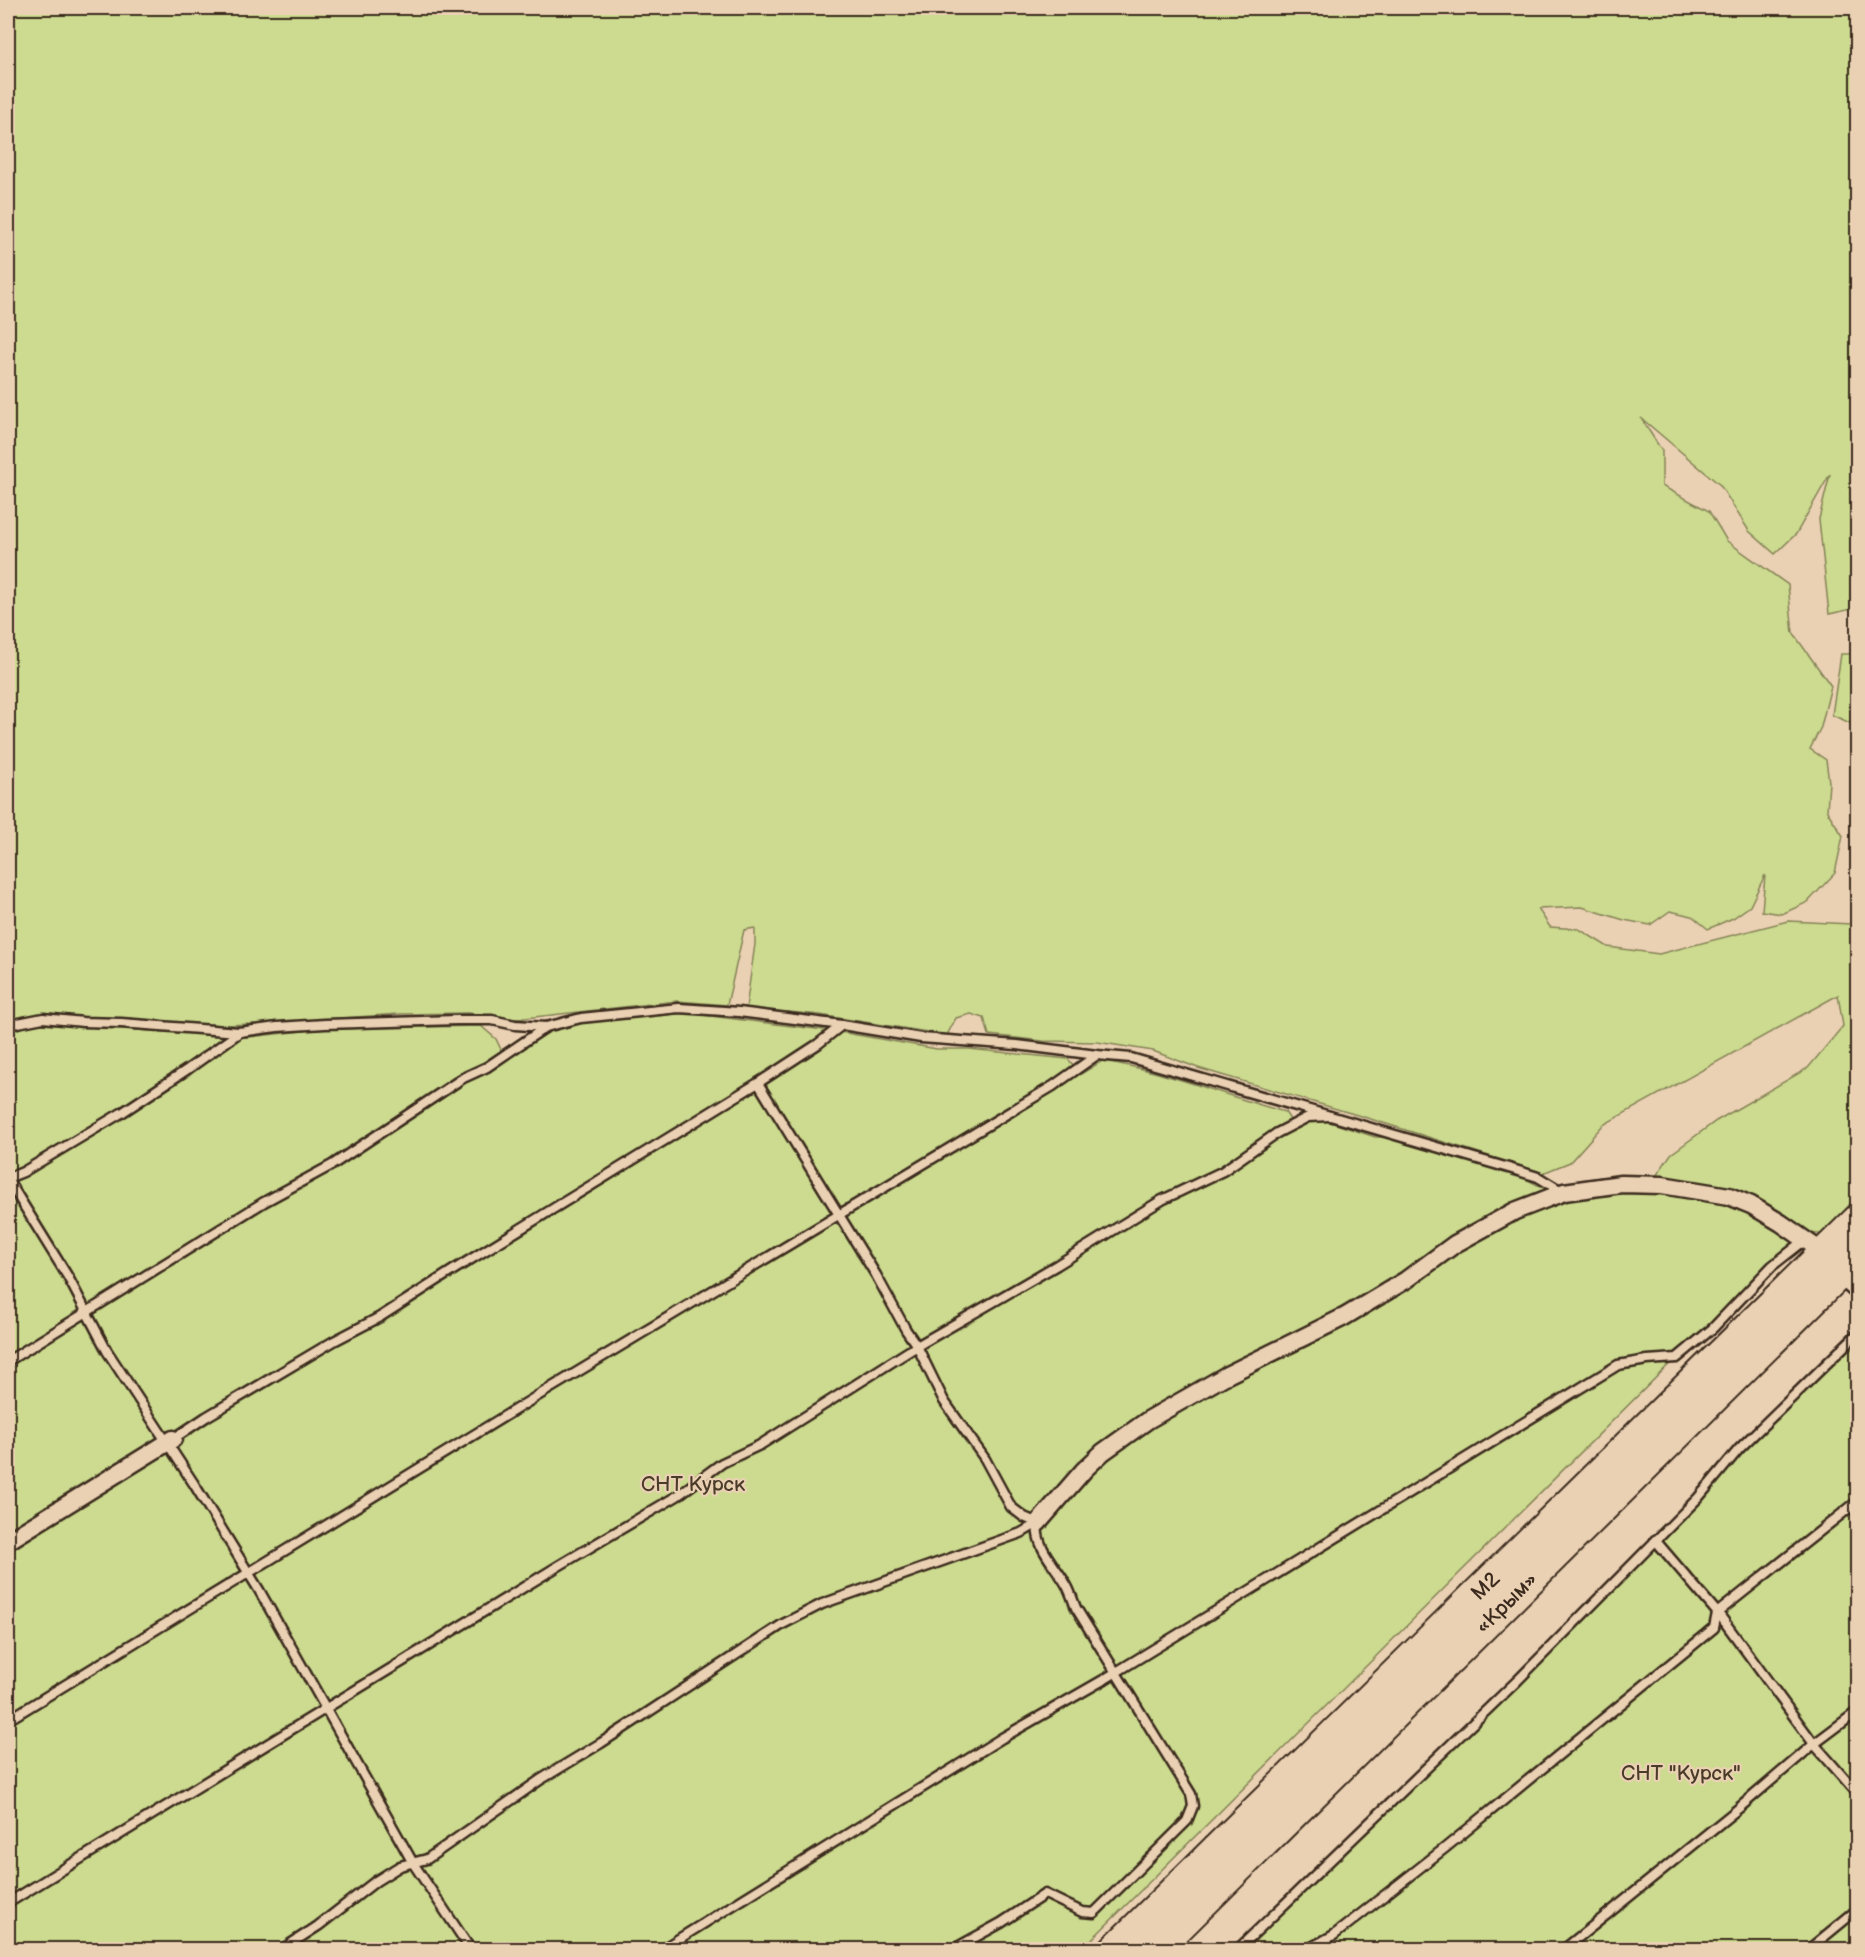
<svg xmlns="http://www.w3.org/2000/svg" width="1865" height="1957" viewBox="0 0 1865 1957" font-family="'Balsamiq Sans',sans-serif">
<rect width="100%" height="100%" fill="#ebd1b3"/>
<filter id="ink" filterUnits="userSpaceOnUse"><feTurbulence type="fractalNoise" baseFrequency=".0167" numOctaves="2"/><feDisplacementMap in="SourceGraphic" scale="12" xChannelSelector="R" yChannelSelector="G"/><feConvolveMatrix kernelMatrix="1 2 1 2 8 2 1 2 1" color-interpolation-filters="sRGB"/></filter>
<g filter="url(#ink)">
<!-- green -->
<g fill="#ccdb8f" stroke="#848256" stroke-width="1.5">
<path d="M8 8H1857V608L1829 614 1819 519 1830 474 1796 534 1775 554 1749 531 1720 485 1641 418 1662 451V486L1709 511 1727 541 1788 585 1793 633 1831 686 1821 727 1810 749 1826 760 1829 782 1827 811 1843 836 1835 873 1808 902 1782 914 1762 911 1765 875 1750 906 1733 918 1708 929 1692 916 1670 911 1650 925 1624 920 1582 907 1538 909 1550 927 1579 929 1608 947 1659 954 1788 921 1851 924 1857 928V1194L1828 1235 1809 1233 1771 1206 1733 1190 1654 1179 1671 1154 1716 1121 1808 1068 1843 1026 1838 995 1603 1125 1570 1162 1543 1173 1364 1117 1198 1068 1153 1051 1097 1042 1043 1041 989 1035 984 1018 971 1014 956 1018 947 1035 820 1015 746 1008 755 944V928L744 930 727 1005 677 1001 516 1019 468 1013 399 1014 258 1024 221 1025 42 1016 8 1021Z"/>
<path d="M1841 654H1857V726L1832 715Z"/>
<path d="M686 1013 840 1032 937 1049H969L1068 1059 1081 1074 1102 1061C1164 1070 1224 1096 1285 1112L1296 1129 1311 1120H1324L1375 1137H1387L1436 1150 1502 1170 1526 1179 1563 1198 1606 1190 1647 1191 1730 1203 1797 1240 1770 1264 1082 1949 8 1950V1029L39 1024 249 1037 320 1029 481 1026 496 1039 505 1058 551 1031 577 1023Z"/>
<path d="M1857 1340V1949L1243 1950 1384 1816 1576 1629 1666 1536 1740 1454Z"/>
</g>
<g fill="none" stroke-linecap="round" stroke-linejoin="round">
<defs>
<g id="lane">
<path d="M8 1025 43 1018 83 1022 121 1023 239 1032 277 1027 325 1024 456 1020H492L515 1025 546 1027 581 1018 679 1008 739 1012 842 1025"/>
<path d="M8 1178 23 1172 123 1112 188 1069 240 1032"/>
<path d="M8 1180 68 1277 107 1351 194 1484 259 1590 413 1863 471 1950"/>
<path d="M8 1361 264 1202 332 1165 463 1078 487 1067 546 1027"/>
<path d="M173 1439 206 1417 334 1341 380 1317 455 1269 758 1083"/>
<path d="M1038 1523 1024 1517 1011 1507 985 1459 944 1401 917 1346 906 1330 876 1275 758 1083 818 1044 842 1025 921 1038 1017 1045 1097 1055 1131 1058 1512 1169 1538 1177 1563 1192"/>
<path d="M1655 1540 1721 1617 1814 1744 1858 1794"/>
<path d="M8 1720 544 1392 1053 1086 1097 1055"/>
<path d="M8 1903 560 1565 677 1496 722 1463 760 1445 917 1346 1057 1265 1162 1200 1223 1171 1277 1133 1308 1117 1330 1116"/>
<path d="M281 1950 318 1926 376 1881 400 1866 427 1859 540 1780 601 1743 783 1624 822 1604 1021 1533 1038 1523"/>
<path d="M661 1950 1002 1738 1105 1679 1618 1365 1647 1360 1677 1358 1713 1328 1772 1266 1805 1240"/>
<path d="M952 1950 1001 1923 1045 1894 1082 1912 1094 1913 1187 1821 1193 1806 1191 1794 1076 1608C1073 1601 1071 1593 1067 1586 1057 1567 1034 1547 1038 1523"/>
<path d="M1237 1950 1517 1681 1698 1498 1739 1449 1858 1333"/>
<path d="M1306 1950 1334 1935 1445 1848 1714 1628 1717 1613 1858 1501"/>
<path d="M1563 1950 1739 1808 1814 1744 1858 1711"/>
<path d="M1808 1950 1858 1909"/>
</g>
<g id="street">
<path d="M1838 1274 1858 1291"/>
<path d="M1038 1523 1084 1470 1103 1452 1148 1420 1225 1376 1344 1317 1406 1280 1455 1244 1515 1211 1564 1192 1621 1184 1662 1185 1729 1196 1751 1205 1781 1223 1824 1253"/>
<path d="M8 1541 173 1439"/>
</g>
<g id="highway">
<path id="s1" d="M1114 1950 1858 1220"/>
<path id="s2" d="M1155 1950 1858 1255"/>
</g>
</defs>
<!-- lane casing -->
<use href="#lane" stroke="#3b2a1e" stroke-width="13"/>
<!-- street casing -->
<use href="#street" stroke="#3b2a1e" stroke-width="21"/>
<!-- highway casing -->
<use href="#highway" stroke="#3b2a1e" stroke-width="34"/>
<!-- lane -->
<use href="#lane" stroke="#ebd1b3" stroke-width="8"/>
<!-- street -->
<use href="#street" stroke="#ebd1b3" stroke-width="16"/>
<!-- highway -->
<use href="#highway" stroke="#ebd1b3" stroke-width="30"/>
</g>
</g>
<g text-anchor="middle" dominant-baseline="central" stroke-width="4.5" stroke-linejoin="round" paint-order="stroke">
<!-- park labels -->
<g font-size="21" fill="#4a3c29" stroke="#ebd1b3">
<text x="693" y="1484">СНТ Курск</text>
<text x="1681" y="1773">СНТ "Курск"</text>
</g>
<!-- street labels -->
<g font-size="21" fill="#3b2a1e" stroke="#ebd1b3">
<text stroke="none"><textPath href="#s1" startOffset="520">М2</textPath></text>
<text stroke="none"><textPath href="#s2" startOffset="494">«Крым»</textPath></text>
</g>
</g>
<!-- margin -->
<rect width="1865" height="1957" fill="none" stroke="#ebd1b3" stroke-width="30"/>
<rect x="15" y="15" width="1835" height="1927" fill="none" stroke="#3b2a1e" stroke-width="2" filter="url(#ink)"/>
</svg>
